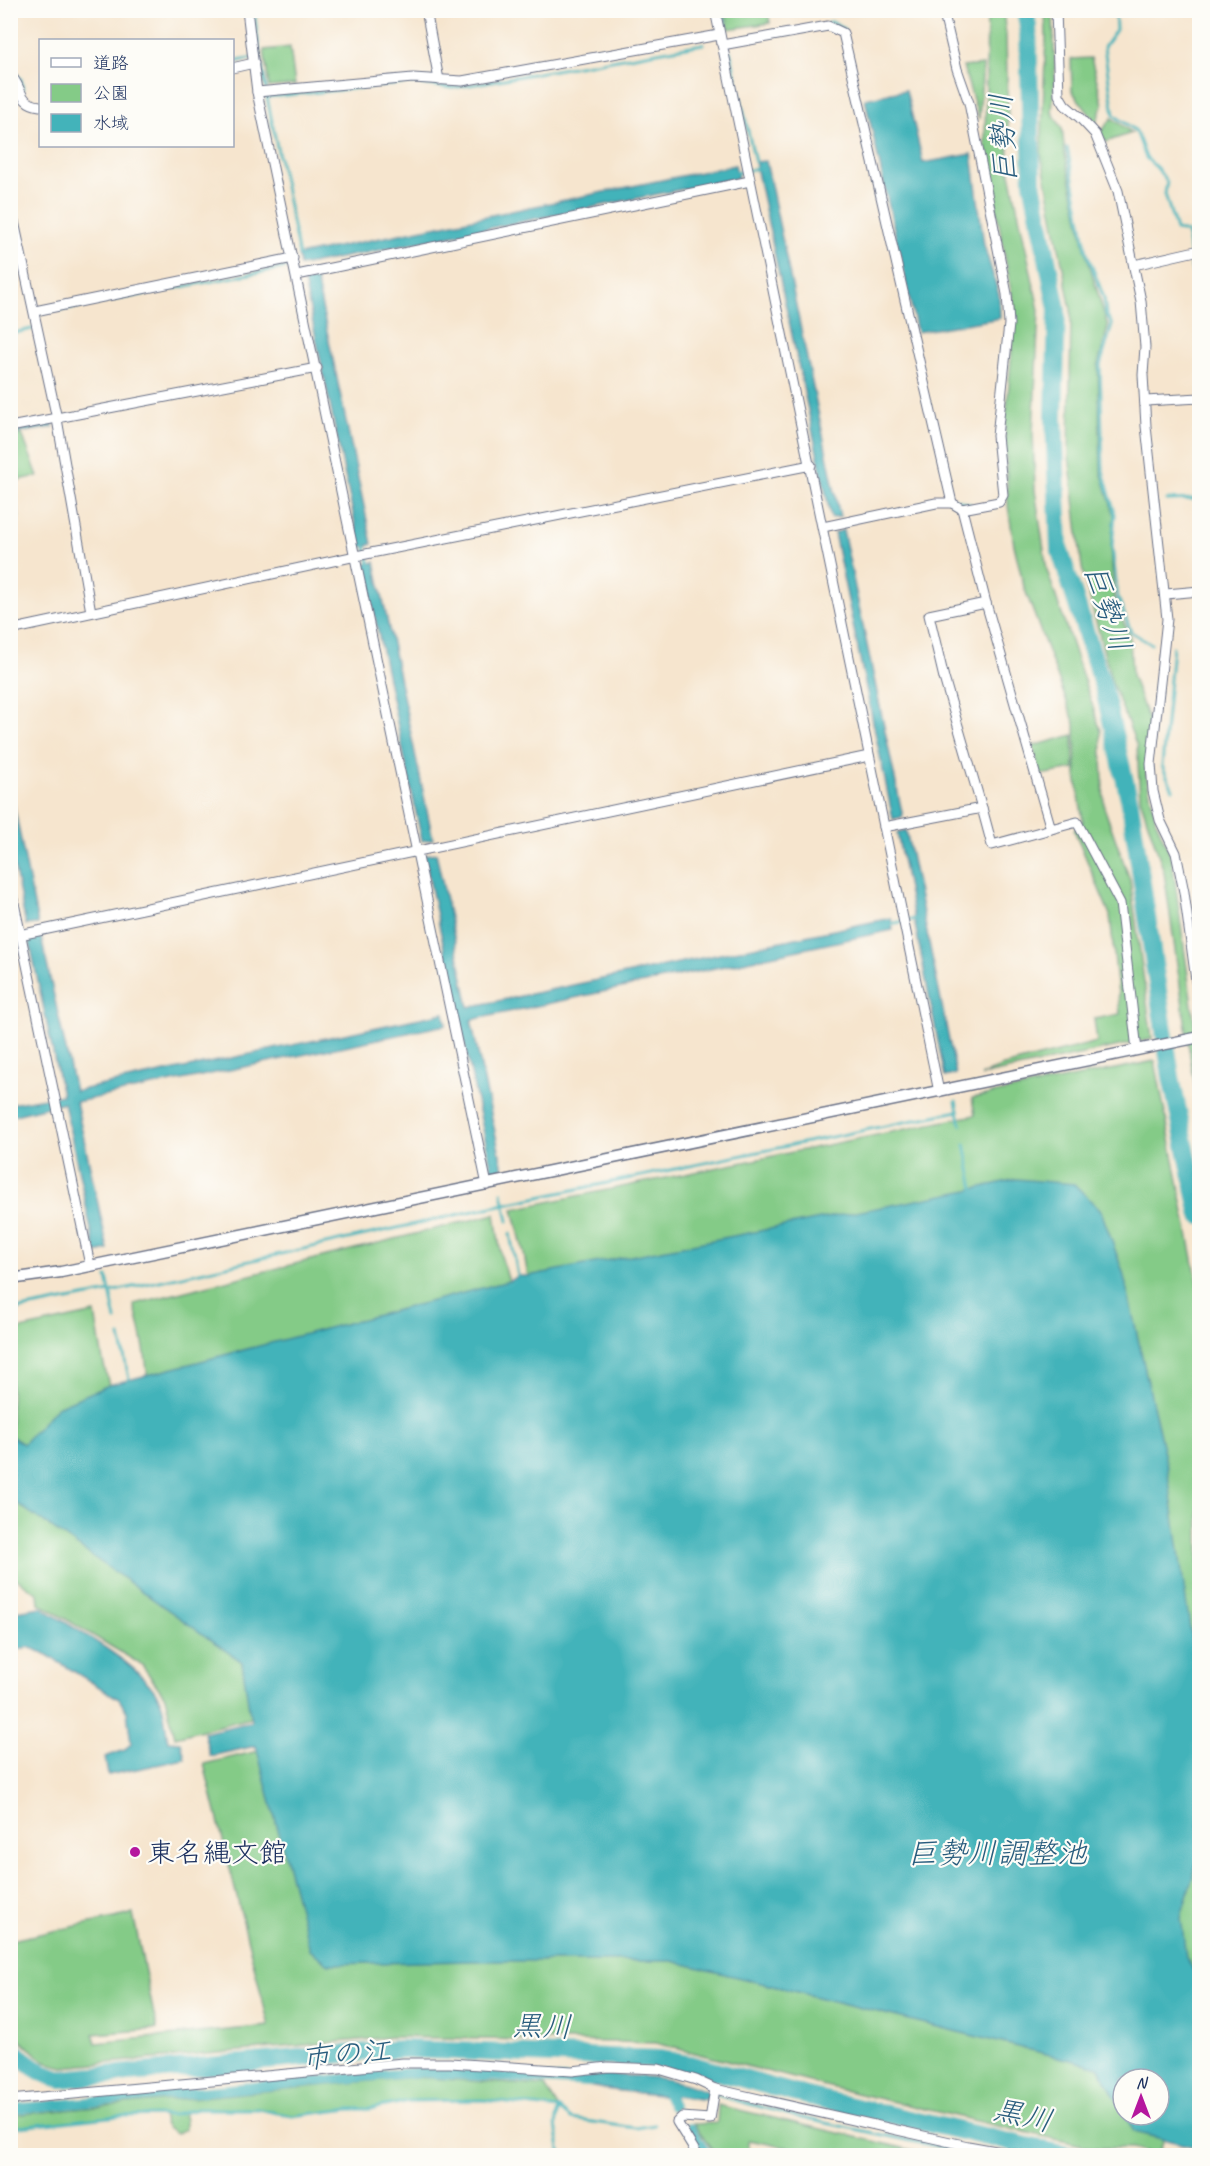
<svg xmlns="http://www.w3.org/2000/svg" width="1210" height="2166" viewBox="0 0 1210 2166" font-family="Caveat,'Klee One',sans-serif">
<rect width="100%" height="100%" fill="#fdfcf7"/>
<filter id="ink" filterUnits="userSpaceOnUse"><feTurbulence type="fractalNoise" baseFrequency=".0167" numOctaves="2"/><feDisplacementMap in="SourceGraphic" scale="12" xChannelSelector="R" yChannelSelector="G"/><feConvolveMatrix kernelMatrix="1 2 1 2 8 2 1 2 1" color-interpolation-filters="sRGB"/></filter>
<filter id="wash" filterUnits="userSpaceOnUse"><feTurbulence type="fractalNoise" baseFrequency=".008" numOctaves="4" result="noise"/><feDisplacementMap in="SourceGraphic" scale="24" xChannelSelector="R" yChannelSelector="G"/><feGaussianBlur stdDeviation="1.35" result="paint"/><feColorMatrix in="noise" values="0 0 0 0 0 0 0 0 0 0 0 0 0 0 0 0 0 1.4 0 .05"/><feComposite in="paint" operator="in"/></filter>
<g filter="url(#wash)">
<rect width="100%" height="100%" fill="#f6e5ce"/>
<!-- green -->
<g fill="#84cb87" stroke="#507d72" stroke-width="1.5">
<path d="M1003 10 1006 35 1009 168 1039 310 1033 433 1035 490 1047 570 1101 731 1104 807 1130 880 1152 1039 981 1076 1000 1067 1097 1042 1094 1019 1120 1014 1110 915 1074 830 1083 822 1076 775 1075 724 1024 587 1014 545 1008 506 1005 430 1015 312 985 146 987 11Z"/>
<path d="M725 11H768L770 23 729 29Z"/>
<path d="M1045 11H1053L1055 74 1052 112 1062 128 1065 154 1086 253 1108 327 1098 364 1101 472 1114 515 1111 545 1114 599 1130 638 1132 675 1149 722 1146 774 1156 821 1172 859 1199 1056V1108L1190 1056 1164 872 1140 798 1137 746 1112 683 1082 568 1069 456 1071 310 1041 154 1046 36Z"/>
<path d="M290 47 295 85 269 87 264 50Z"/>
<path d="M1091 58 1103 104 1096 123 1072 91 1071 59Z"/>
<path d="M983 65 979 119 963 67Z"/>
<path d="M1112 118 1132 133 1106 142 1100 133Z"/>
<path d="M22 434 38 476 14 481 11 469V437Z"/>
<path d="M1073 735 1074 769 1040 775 1033 746Z"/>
<path d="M1155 1061 1199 1290V1771L148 1408C149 1367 144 1343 134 1304L495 1214 501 1256 509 1281 537 1328 524 1254 513 1209 975 1115 972 1098Z"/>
<path d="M95 1313 103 1361 109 1385 129 1418 242 1662 251 1718 175 1737 165 1697 142 1665 39 1603 38 1594 11 1575 10 1473 23 1444 11 1436V1331Z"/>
<path d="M258 1751 278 1829 1199 1772V2059L1159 2079H1123V2115H1139L1134 2132 1164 2139 1158 2155 1133 2148H1094L829 2087 655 2043 393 2037 63 2067 45 2062 11 2032V1940L133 1914 157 2029 93 2034 96 2043 269 2026 204 1764Z"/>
<path d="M414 2077 545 2086 559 2109 482 2100 409 2101 370 2109H350L292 2116 258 2109H197L183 2113 185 2120V2129L176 2134C167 2129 162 2125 163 2115L118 2116 11 2128V2115Z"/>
<path d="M718 2105 933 2155H823L749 2140V2155H716L693 2124 717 2123Z"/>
</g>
<!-- water -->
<g fill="#43b3ba" stroke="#2f718c" stroke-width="1.5">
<path d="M906 90 923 163 972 154 984 245 999 295 1000 318 917 332 865 99Z"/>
<path d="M766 161 840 517 831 518 755 162Z"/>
<path d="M735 165 738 178 300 266 298 255Z"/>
<path d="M316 279 372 544 360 547 304 281Z"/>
<path d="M48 423 53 424V427L11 434V429L18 430Z"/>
<path d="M843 530 903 817 893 819 834 533Z"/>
<path d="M375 562 433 839 422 841 364 565Z"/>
<path d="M10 791H11L38 924 26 925 11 851Z"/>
<path d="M906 830 956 1074 945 1077 897 833Z"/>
<path d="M436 853 469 1007 891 918 893 930 471 1020 503 1169 492 1171 424 855Z"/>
<path d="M41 937 75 1091 444 1013 446 1025 76 1102 108 1250 96 1253 64 1103 11 1116 10 1104 62 1095 29 939Z"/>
<path d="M1016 1179 1074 1184 1101 1211 1123 1272 1167 1467 1199 1692V1855L1181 1917 1186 1958 1199 1979V2148L1134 2132 1125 2115H1159V2079H1123V2112L1099 2067 672 1961H469L329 1964 310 1950 256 1746 210 1756 204 1733 251 1722 242 1662 11 1499V1436L23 1444 57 1407 109 1385 509 1281 518 1276H528L974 1189Z"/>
<path d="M41 1607C74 1629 150 1668 162 1705 165 1716 166 1730 168 1741L181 1742 185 1759 108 1775 105 1757 125 1750 131 1743 127 1712 119 1699 44 1653 28 1647 11 1651V1612Z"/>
<path d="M607 2075C646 2076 675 2077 711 2093L709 2100C665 2094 621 2094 578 2084L577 2078Z"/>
</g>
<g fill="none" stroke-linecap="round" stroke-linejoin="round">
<!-- stream -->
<g stroke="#43b3ba" stroke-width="3">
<path d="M254 10 260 56"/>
<path d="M722 10 725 25"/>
<path d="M1115 10 1116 30 1104 47 1114 115 1136 131 1146 158 1157 168 1167 182 1165 194 1176 230 1187 232 1191 265 1200 305"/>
<path d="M828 23 832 22 844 29"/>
<path d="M730 51 755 162"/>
<path d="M232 62 260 57 266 89"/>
<path d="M10 69 21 79 23 89"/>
<path d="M267 96V97L412 83 453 88 703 44"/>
<path d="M267 97 299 256"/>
<path d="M1067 148 1087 253 1104 298 1106 314 1112 325 1100 365 1103 471 1115 514 1112 546 1118 598 1131 632 1151 644"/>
<path d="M734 173 760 168"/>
<path d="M60 310 288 267"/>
<path d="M10 334 32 329"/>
<path d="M10 484 18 517"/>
<path d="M954 499 970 504"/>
<path d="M1167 500 1200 499"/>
<path d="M365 543 370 566"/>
<path d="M1173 647 1162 766 1173 789"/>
<path d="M890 924 916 919"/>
<path d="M958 1111 961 1125"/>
<path d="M965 1144 974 1189"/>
<path d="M502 1193 508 1221"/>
<path d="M510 1234 518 1276"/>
<path d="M107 1277 116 1320"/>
<path d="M10 1311 110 1292 505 1204 958 1111 956 1101"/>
<path d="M120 1336 129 1379"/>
<path d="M716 2095 802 2118 983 2156"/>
<path d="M559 2109 556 2125 561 2156"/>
<path d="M10 2128 118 2116 173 2115 197 2109H258L292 2116 350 2109H370L409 2101 482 2100 559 2109 571 2119 636 2128 654 2125"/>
</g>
<!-- canal -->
<g stroke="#43b3ba" stroke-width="10">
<path d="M660 2087H664L673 2106"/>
<path d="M10 2109 417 2072 590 2082"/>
<path d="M689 2128 708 2156"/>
</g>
<!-- river -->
<g stroke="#43b3ba" stroke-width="18">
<path d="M1025 10 1028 26 1032 182 1057 309 1054 417 1059 548 1104 690 1130 803 1171 1077 1200 1216"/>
<path d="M10 2047C26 2061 40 2076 62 2079L401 2049 661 2059 689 2064 794 2093 1071 2156"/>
</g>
</g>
</g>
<g filter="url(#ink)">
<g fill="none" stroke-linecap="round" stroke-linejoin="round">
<defs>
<g id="minor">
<path d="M247 10 257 92 487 1185"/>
<path d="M426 10 439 80"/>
<path d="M715 10 939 1092"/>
<path d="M943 10 957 69 969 103 1007 294 1009 324 997 436 1003 495 999 502 962 509"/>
<path d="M1056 10 1059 95 1065 105 1079 117 1095 134 1118 191 1141 301 1145 347 1143 375 1146 426 1167 619 1151 764 1153 791 1160 820 1176 853 1184 892 1200 1010"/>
<path d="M722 45 828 26 843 33 952 503"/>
<path d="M232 68 254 63"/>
<path d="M10 75C23 86 17 103 40 106"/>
<path d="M257 92 413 78 462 81 719 35"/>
<path d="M10 203 57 419 91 612"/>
<path d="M1134 265 1200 250"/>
<path d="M297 275 750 181"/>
<path d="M35 311 293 258"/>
<path d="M1145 401 1200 398"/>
<path d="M10 427 317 368"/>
<path d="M823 527 936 503H952L962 509 986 603 1051 829"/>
<path d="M1166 594 1200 591"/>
<path d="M10 630 356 556 811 465"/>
<path d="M982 808 944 678 929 615 986 603"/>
<path d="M884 827 982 808 992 845 1077 822 1120 903 1137 1050"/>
<path d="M10 884 90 1265"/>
<path d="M10 937 869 756"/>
<path d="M10 2100 403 2063H450L572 2071 608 2067 659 2069 696 2080 715 2089 968 2146 1025 2156"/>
<path d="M698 2156 677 2122 682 2117 710 2119 715 2089"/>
</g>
<path id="tertiary" d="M10 1279 61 1272 1200 1037"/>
</defs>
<!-- minor casing -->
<use href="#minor" stroke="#686f85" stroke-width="11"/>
<!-- tertiary casing -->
<use href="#tertiary" stroke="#686f85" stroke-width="13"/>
<!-- minor -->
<use href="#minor" stroke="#fff" stroke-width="9"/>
<!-- tertiary -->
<use href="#tertiary" stroke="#fff" stroke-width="10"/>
</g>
</g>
<!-- markers -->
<circle fill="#b5179e" stroke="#fdfcf7" stroke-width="2" cx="135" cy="1852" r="6"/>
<g text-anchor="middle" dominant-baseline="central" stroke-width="4.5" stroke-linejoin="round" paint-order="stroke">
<!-- poi labels -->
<g font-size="28" fill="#1b2f5e" stroke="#fdfcf7" text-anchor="start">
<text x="147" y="1852">東名縄文館</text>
</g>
<!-- water labels -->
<g font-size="30" font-style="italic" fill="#295d7e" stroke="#fdfcf7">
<text transform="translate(1003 138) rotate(-93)">巨勢川</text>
<text transform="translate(1108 608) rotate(72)">巨勢川</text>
<text x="997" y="1853">巨勢川調整池</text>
<text transform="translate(542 2026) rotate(2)">黒川</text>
<text transform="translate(346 2054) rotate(-5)">市の江</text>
<text transform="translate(1023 2115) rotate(13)">黒川</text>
</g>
</g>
<!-- margin -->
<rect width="1210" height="2166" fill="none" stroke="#fdfcf7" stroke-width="36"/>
<!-- legend -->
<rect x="39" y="39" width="195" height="108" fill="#fdfcf7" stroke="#a3aaba" stroke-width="1.5"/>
<rect x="51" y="58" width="30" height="9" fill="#ffffff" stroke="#a3aaba" stroke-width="1.5"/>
<text x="93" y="69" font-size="18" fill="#1b2f5e">道路</text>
<rect x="51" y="84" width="30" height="18" fill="#84cb87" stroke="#a3aaba" stroke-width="1.5"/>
<text x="93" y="99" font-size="18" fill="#1b2f5e">公園</text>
<rect x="51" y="114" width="30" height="18" fill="#43b3ba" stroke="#a3aaba" stroke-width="1.5"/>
<text x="93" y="129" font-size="18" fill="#1b2f5e">水域</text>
<!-- north arrow -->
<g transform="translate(1141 2097)"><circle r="28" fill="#fdfcf7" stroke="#a3aaba" stroke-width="1.5"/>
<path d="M0-4.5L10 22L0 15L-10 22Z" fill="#b5179e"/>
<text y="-9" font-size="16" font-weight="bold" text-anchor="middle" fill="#1b2f5e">N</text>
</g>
</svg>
